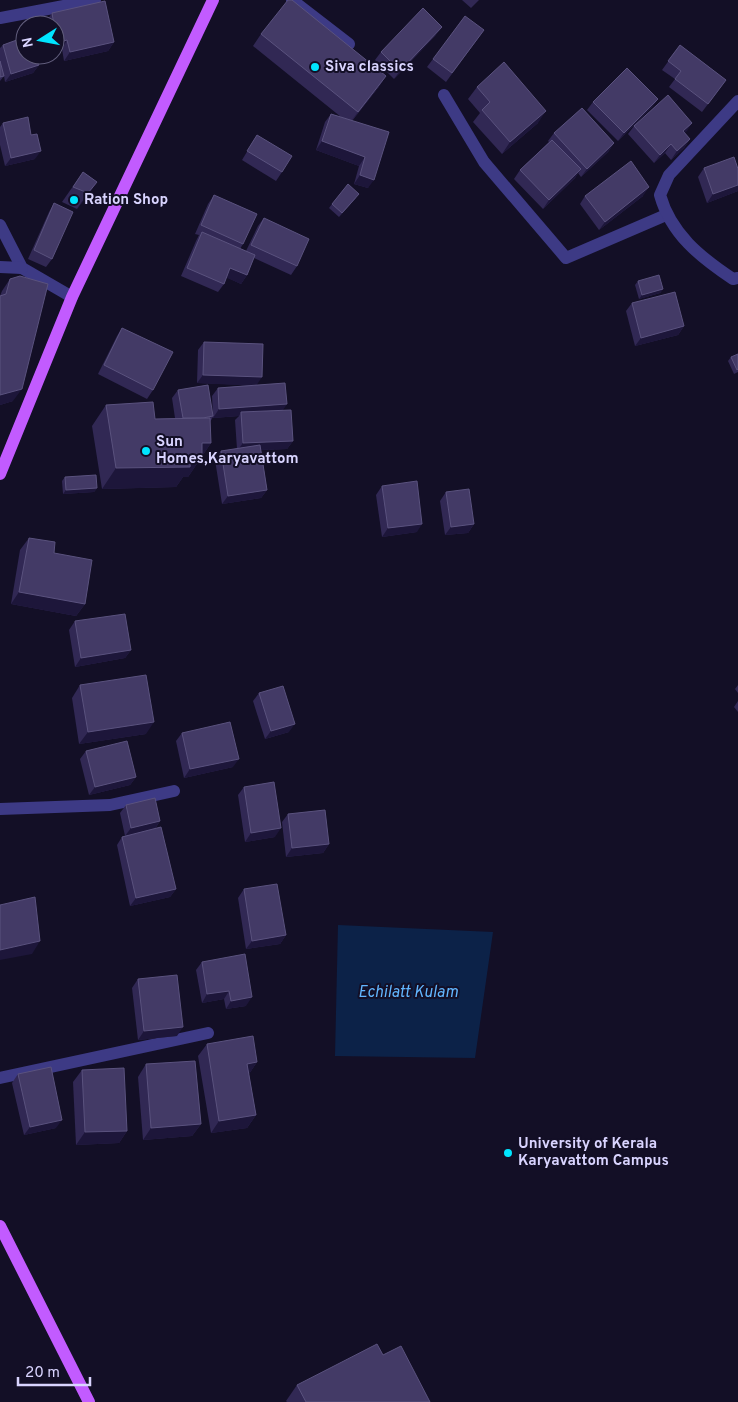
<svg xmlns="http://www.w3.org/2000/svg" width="738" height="1402" viewBox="0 0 738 1402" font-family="Overpass,sans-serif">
<rect width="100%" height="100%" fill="#130f26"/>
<!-- water -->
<path fill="#0c2248" d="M338 925 493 932 475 1058 335 1056Z"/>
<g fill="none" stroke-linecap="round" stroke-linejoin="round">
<!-- minor -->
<g stroke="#3d3a85" stroke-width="12">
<path d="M292 0 349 44"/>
<path d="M0 18 95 0"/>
<path d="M444 95 484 162 566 258 666 215"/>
<path d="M738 101 669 175 660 195C671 234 700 257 733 279L738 278"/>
<path d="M0 225 22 268 72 297"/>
<path d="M0 267 22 268"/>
<path d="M0 809 110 805 174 791"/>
<path d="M0 1078 208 1033"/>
</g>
<!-- primary -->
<g stroke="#c25bff" stroke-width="12">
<path d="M0 474 72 297 213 0"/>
<path d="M0 1226 89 1402"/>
</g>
</g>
<!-- wall -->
<g fill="#312854">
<path d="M462 0H479L471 8Z"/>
<path d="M52 13 114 42 108 51 64 61 62 49 55 50V25H46V22Z"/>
<path d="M484 30 446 82 427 67 433 59Z"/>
<path d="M261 34 386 76 378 88 352 121 389 132 368 188 354 184 359 166 316 150 325 122 331 114 341 117 253 46Z"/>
<path d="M436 35 394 79 375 60 381 52Z"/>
<path d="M3 45 39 65 33 73 5 82 4 76 0 81V48Z"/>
<path d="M680 45 726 80 702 112 669 87 675 79 662 70Z"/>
<path d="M477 87 538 123 502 154 473 122 480 113 468 99Z"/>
<path d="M658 99 652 107 618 141 587 110 593 102Z"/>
<path d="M3 123 31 135 35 159 5 166 0 145V127Z"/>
<path d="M692 123 684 133 690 139 684 148 671 160 665 153 654 163 628 134 634 126Z"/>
<path d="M554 133 614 143 608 152 581 177 578 173 575 178 543 209 514 179 520 170 549 142 548 141Z"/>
<path d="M257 135 282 172 276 181 242 160Z"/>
<path d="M704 168 738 191 707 203 698 177Z"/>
<path d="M83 172 97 182 77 209 62 202Z"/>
<path d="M214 195 243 244 240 249 246 251 258 226 264 218 297 266 291 275 254 258 247 275 241 284 226 277 224 284 218 292 181 276 196 241 199 235 195 234 208 204Z"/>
<path d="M585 196H643L599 230 580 204Z"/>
<path d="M356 198 339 217 329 208 332 204Z"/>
<path d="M54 203 52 259 46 267 28 259 49 212Z"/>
<path d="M10 279 13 401 0 405V296L2 291Z"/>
<path d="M638 281 663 289 660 293 639 299 635 285Z"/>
<path d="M632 303 684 326 678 335 635 346 626 311Z"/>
<path d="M122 328 153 390 147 399 98 374 117 336Z"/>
<path d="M204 342 257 385 287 404 282 410 293 441 287 449 261 450 267 490 261 498 222 504 215 460 221 451 237 449 235 420 239 416 213 418V417L210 422 211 443 188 477H183L176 487 102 489 92 426 106 405 155 419 175 418 172 398 178 390 213 416 212 396 218 388 251 385 197 383 198 350Z"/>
<path d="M738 354V372L734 374 728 361 731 357Z"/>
<path d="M65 477 97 488 94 492 63 494 62 481Z"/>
<path d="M382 486 417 532 382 537 376 495Z"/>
<path d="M446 492 474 524 468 533 445 535 440 501Z"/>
<path d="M29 538 54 553 85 604 76 616 11 604 20 550Z"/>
<path d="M75 621 131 650 125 658 75 667 69 630Z"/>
<path d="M80 685 146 734 79 744 72 698Z"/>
<path d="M738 685V693L735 689Z"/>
<path d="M259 693 289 732 265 739 253 701Z"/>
<path d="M738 701V712L734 707Z"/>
<path d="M182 733 233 767 184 778 176 741Z"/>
<path d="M86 751 136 777 130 785 89 795 80 759Z"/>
<path d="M244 787 275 837 245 842 238 795Z"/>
<path d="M126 805 160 821 155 829 176 889 170 897 130 906 117 845 122 837 125 836 120 813Z"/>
<path d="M288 814 329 844 323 853 286 857 282 822Z"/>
<path d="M244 889 286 935 280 944 246 949 238 898Z"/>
<path d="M202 962 246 1006 226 1009 224 999 202 1003 196 970Z"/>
<path d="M138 979 177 1036 138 1040 132 988Z"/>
<path d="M207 1044 257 1062 249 1074 256 1115 247 1128 211 1133 198 1056Z"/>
<path d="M146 1064 201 1124 192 1136 143 1140 138 1077Z"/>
<path d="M82 1070 127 1131 119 1143 76 1145 73 1082Z"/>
<path d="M18 1074 56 1128 24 1135 12 1083Z"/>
<path d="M383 1355 430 1402H287L286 1401 297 1385Z"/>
</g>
<!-- shaded-wall -->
<g fill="#1d163a">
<path d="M442 27 436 35 394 79 400 71Z"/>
<path d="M67 40 62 49 55 50V47L58 43Z"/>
<path d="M114 42 108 51 64 61 70 52Z"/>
<path d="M39 65 33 73 5 82 11 74Z"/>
<path d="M386 76 378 88 349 124 358 112Z"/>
<path d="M658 99 652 107 618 141 624 133Z"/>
<path d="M546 111 538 123 502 154 510 142Z"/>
<path d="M692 123 687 131 677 140 683 131Z"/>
<path d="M690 139 684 148 671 160 677 151Z"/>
<path d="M322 141 365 157 359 166 316 150Z"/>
<path d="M614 143 608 152 581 177 587 169Z"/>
<path d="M671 144 665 153 654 163 660 155Z"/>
<path d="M41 151 35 159 5 166 11 158Z"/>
<path d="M581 169 575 178 543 209 549 200Z"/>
<path d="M360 175 374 180 368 188 354 184Z"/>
<path d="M97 182 87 197 77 209 88 193Z"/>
<path d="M738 185V191L707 203 713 194Z"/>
<path d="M649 187 643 196 599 230 605 222Z"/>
<path d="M230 268 247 275 241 284 225 277Z"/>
<path d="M663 289 660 293 639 299 642 295Z"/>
<path d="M684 326 678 335 635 346 641 338Z"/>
<path d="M203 375 262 377 256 386 197 383Z"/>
<path d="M22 389 13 401 0 405V395Z"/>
<path d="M287 404 281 413 241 412 239 416 213 418 219 409Z"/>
<path d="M293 441 287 449 237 451 243 443Z"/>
<path d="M202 443H211L188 477H183L176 487 102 489 116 468 191 456Z"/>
<path d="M97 488 94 492 63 494 66 490Z"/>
<path d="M267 490 261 498 222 504 228 496Z"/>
<path d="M422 524 417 532 382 537 388 528Z"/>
<path d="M474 524 468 533 445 535 451 527Z"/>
<path d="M19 592 85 604 76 616 11 604Z"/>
<path d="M131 650 125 658 75 667 81 658Z"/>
<path d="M154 722 146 734 79 744 88 732Z"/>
<path d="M295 724 289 732 265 739 271 731Z"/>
<path d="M239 759 233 767 184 778 190 769Z"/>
<path d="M136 777 130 785 89 795 95 787Z"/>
<path d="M160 821 154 830 125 836 131 828Z"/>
<path d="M281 828 275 837 245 842 251 833Z"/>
<path d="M329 844 323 853 286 857 292 848Z"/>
<path d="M176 889 170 897 130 906 136 898Z"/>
<path d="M286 935 280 944 246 949 252 941Z"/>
<path d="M40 941 32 954 0 960V950Z"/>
<path d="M229 991 224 999 202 1003 207 994Z"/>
<path d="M252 997 246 1006 226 1009 231 1001Z"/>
<path d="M183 1027 177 1036 138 1040 144 1031Z"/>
<path d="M257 1062 249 1074 247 1064Z"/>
<path d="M256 1115 247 1128 211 1133 219 1121Z"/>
<path d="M62 1120 56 1128 24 1135 30 1127Z"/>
<path d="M201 1124 192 1136 143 1140 151 1128Z"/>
<path d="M127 1131 119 1143 76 1145 85 1132Z"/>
</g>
<!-- building -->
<g fill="#433a66" stroke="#5a527e">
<path d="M288 0H292L386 76 358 112 261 34Z"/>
<path d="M105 1 114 42 70 52 67 40 58 43 55 29V25H54L52 13Z"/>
<path d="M423 8 442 27 400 71 381 52Z"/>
<path d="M465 16 484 30 452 73 433 59Z"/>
<path d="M25 37V55H35L39 65 11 74 3 45Z"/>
<path d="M680 45 726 80 708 104 675 79 681 71 668 61Z"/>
<path d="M0 61 4 76 0 77Z"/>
<path d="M504 62 546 111 510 142 482 110 490 102 477 87Z"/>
<path d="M627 68 658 99 624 133 593 102Z"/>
<path d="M668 95 692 123 683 131 690 139 677 151 671 144 660 155 634 126Z"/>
<path d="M582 108 614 143 587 169 554 133Z"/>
<path d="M331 114 389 132 374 180 360 175 365 157 322 141Z"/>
<path d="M28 117 31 135 37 134 41 151 11 158 3 123Z"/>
<path d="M257 135 292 156 282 172 247 151Z"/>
<path d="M552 140 581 169 549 200 520 170Z"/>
<path d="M734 157 738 169V185L713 194 704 168Z"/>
<path d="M631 161 649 187 605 222 585 196Z"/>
<path d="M83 172 97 182 88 193 73 187Z"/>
<path d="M348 184 359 194 342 213 332 204Z"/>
<path d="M214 195 257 214 243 244 201 225Z"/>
<path d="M54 203 73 212 52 259 34 250Z"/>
<path d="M264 218 309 239 297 266 251 245Z"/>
<path d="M202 232 255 255 247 275 230 268 224 284 187 268Z"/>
<path d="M659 275 663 289 642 295 638 281Z"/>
<path d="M20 276 48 284 22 389 0 395V296L6 294 10 279Z"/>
<path d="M675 292 684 326 641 338 632 303Z"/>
<path d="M122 328 173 352 153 390 104 365Z"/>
<path d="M204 342 263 344 262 377 203 375Z"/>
<path d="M738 354V369L737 370 731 357Z"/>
<path d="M285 383 287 404 219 409 218 388Z"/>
<path d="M208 385 213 416 203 418H183L178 390Z"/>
<path d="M153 402 155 419 210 418 211 443H202V457L191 456 190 467 116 468 106 405Z"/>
<path d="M291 410 293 441 243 443 241 412Z"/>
<path d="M260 445 267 490 228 496 221 451Z"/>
<path d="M96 475 97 488 66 490 65 477Z"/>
<path d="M417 481 422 524 388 528 382 486Z"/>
<path d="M469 489 474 524 451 527 446 492Z"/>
<path d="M29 538 55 542 54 553 92 560 85 604 19 592Z"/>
<path d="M125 614 131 650 81 658 75 621Z"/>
<path d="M146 675 154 722 88 732 80 685Z"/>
<path d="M283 686 295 724 271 731 259 693Z"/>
<path d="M230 722 239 759 190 769 182 733Z"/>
<path d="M127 741 136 777 95 787 86 751Z"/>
<path d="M274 782 281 828 251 833 244 787Z"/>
<path d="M155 798 160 821 131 828 126 805Z"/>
<path d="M325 810 329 844 292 848 288 814Z"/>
<path d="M161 827 176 889 136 898 122 837Z"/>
<path d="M277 884 286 935 252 941 244 889Z"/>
<path d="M35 897 40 941 0 950V905Z"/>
<path d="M245 954 252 997 231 1001 229 991 207 994 202 962Z"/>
<path d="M177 975 183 1027 144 1031 138 979Z"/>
<path d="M253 1036 257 1062 247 1064 256 1115 219 1121 207 1044Z"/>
<path d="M195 1061 201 1124 151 1128 146 1064Z"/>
<path d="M51 1067 62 1120 30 1127 18 1074Z"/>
<path d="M124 1068 127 1131 85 1132 82 1070Z"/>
<path d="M377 1344 383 1355 401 1346 430 1402H306L297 1385Z"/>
</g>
<!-- markers -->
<g fill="#00e5ff" stroke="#130f26" stroke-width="2">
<circle cx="315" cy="67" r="5"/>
<circle cx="74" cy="200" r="5"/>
<circle cx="146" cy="451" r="5"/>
<circle cx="508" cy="1153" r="5"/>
</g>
<g text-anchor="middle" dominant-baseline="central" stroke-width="4" stroke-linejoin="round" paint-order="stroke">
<!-- poi labels -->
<g font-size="15" font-weight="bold" fill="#d9d4ff" stroke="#130f26" text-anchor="start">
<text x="325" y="67">Siva classics</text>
<text x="84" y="200">Ration Shop</text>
<text x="156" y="442">Sun<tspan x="156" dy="17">Homes,Karyavattom</tspan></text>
<text x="518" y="1144">University of Kerala<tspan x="518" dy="17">Karyavattom Campus</tspan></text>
</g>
<!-- water labels -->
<g font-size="16" font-style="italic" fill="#62b6ff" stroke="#130f26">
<text x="408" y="993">Echilatt Kulam</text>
</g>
</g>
<!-- north arrow -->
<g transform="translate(40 40) rotate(259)"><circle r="24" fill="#130f26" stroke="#625e7d"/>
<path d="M0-4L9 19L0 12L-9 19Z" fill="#00e5ff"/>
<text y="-8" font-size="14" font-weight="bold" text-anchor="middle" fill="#d9d4ff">N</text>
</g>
<!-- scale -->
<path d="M18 1377v8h72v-8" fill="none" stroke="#d9d4ff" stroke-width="2.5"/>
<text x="25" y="1377" font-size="15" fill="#d9d4ff" stroke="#130f26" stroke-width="4" paint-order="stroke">20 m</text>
</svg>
